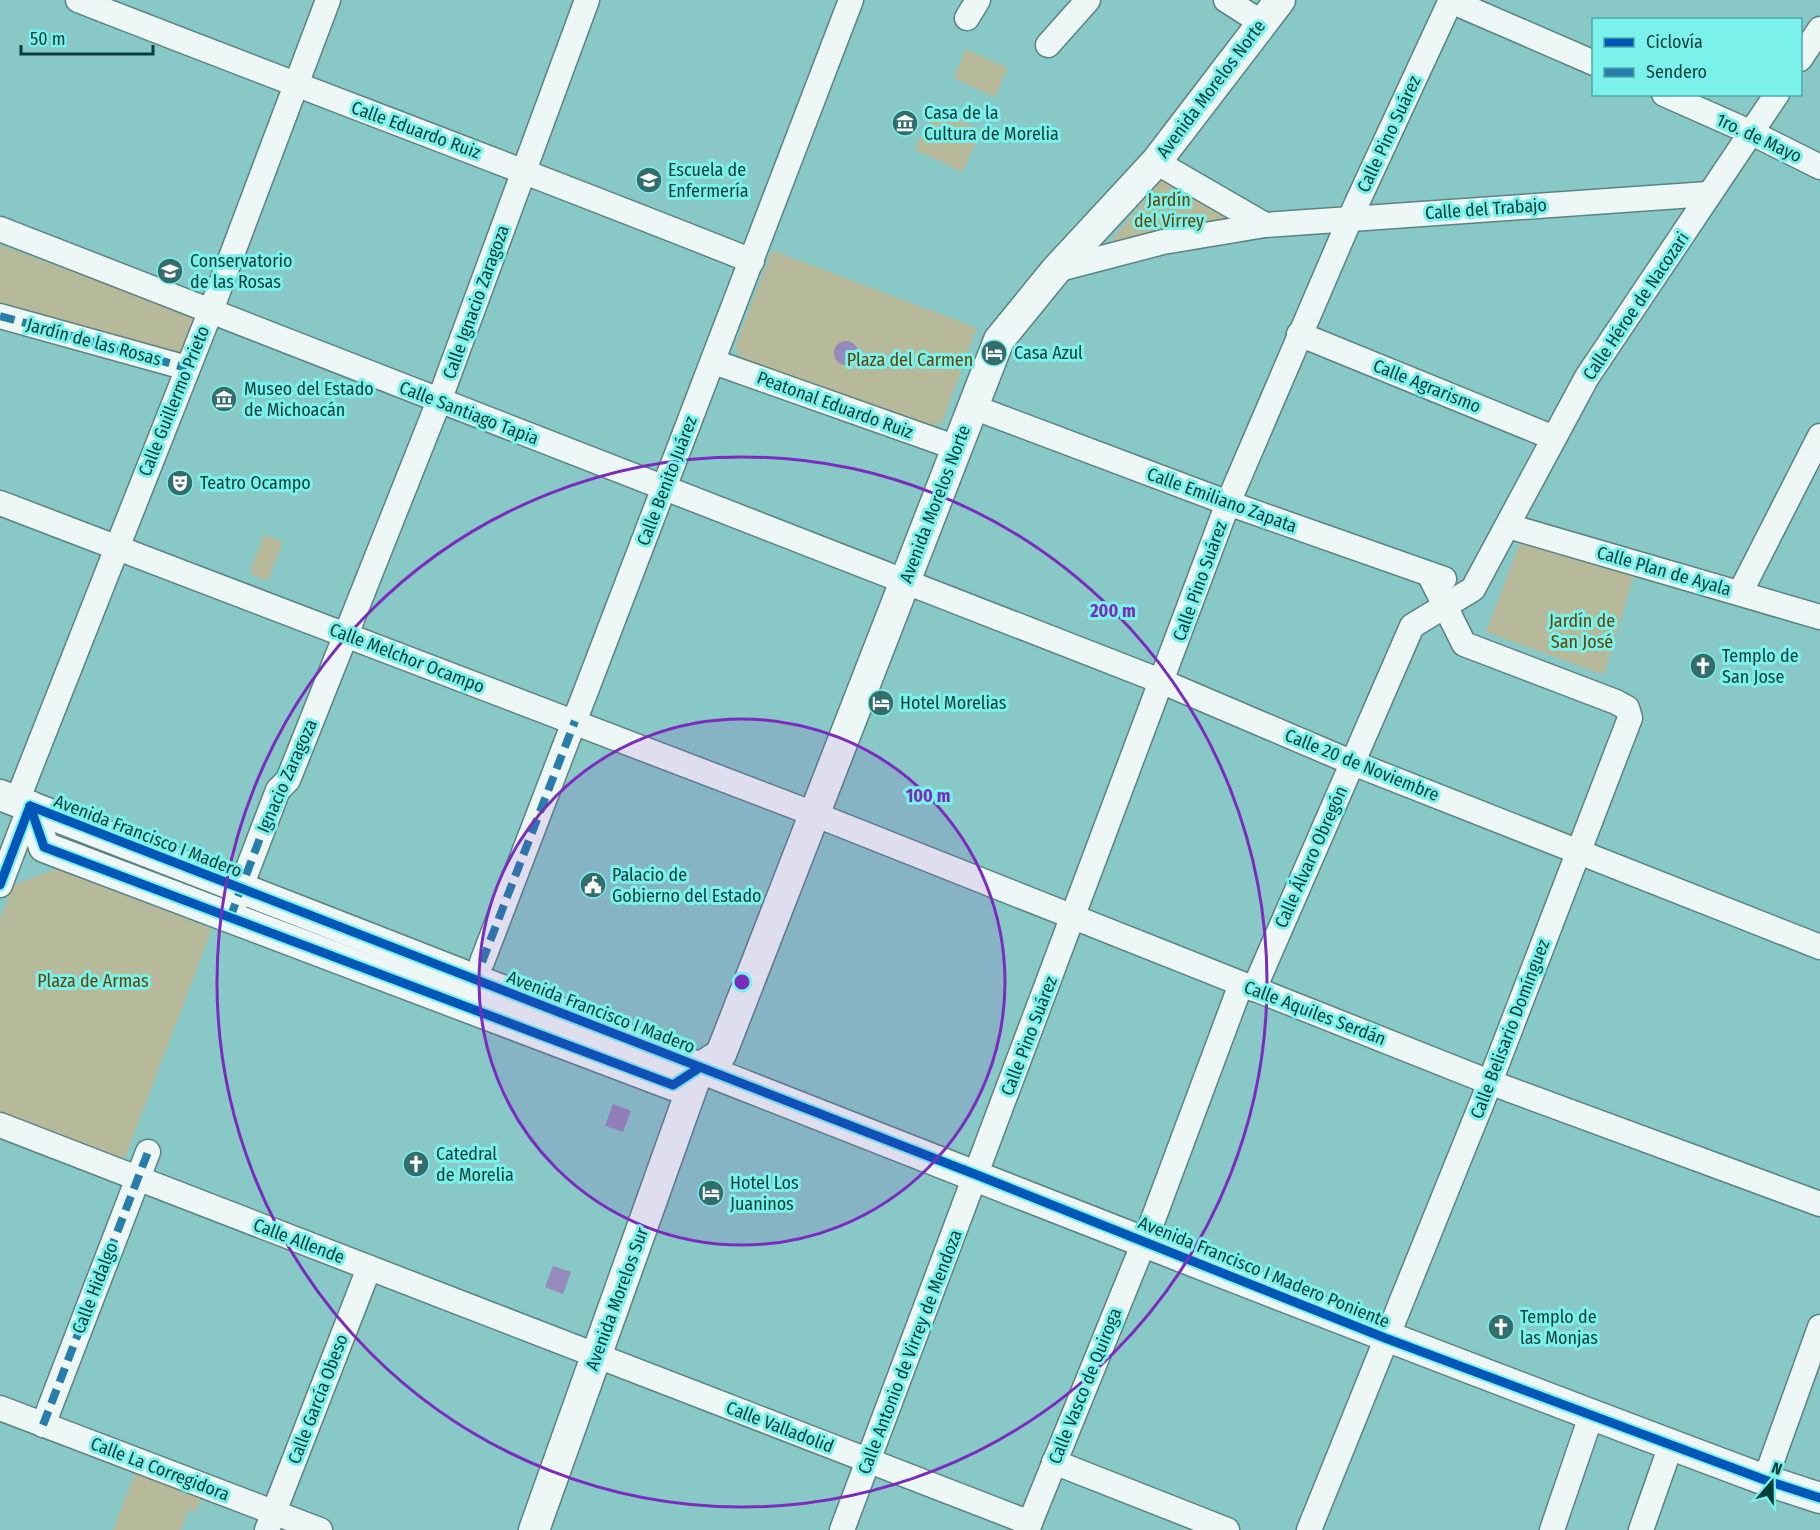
<svg xmlns="http://www.w3.org/2000/svg" width="1820" height="1530" viewBox="0 0 1820 1530" font-family="'Fira Sans Condensed',sans-serif">
<rect width="100%" height="100%" fill="#88c8c6"/>
<!-- green -->
<g fill="#b6ba9a" fill-rule="evenodd">
<path d="M966 49 1008 68 995 97 953 78Z"/>
<path d="M933 108 981 130 963 172 915 150Z"/>
<path d="M1163 177 1236 223 1105 248Z"/>
<path d="M0 245 196 318 179 361 0 311Z"/>
<path d="M772 250 977 328 942 423 921 430 745 365 735 347ZM846 341 858 350V354L847 364 840 362 834 353 839 343Z"/>
<path d="M264 534 283 542 268 581 249 574Z"/>
<path d="M1522 537 1635 572 1604 675 1486 632Z"/>
<path d="M58 868 212 929 123 1163 0 1116V919L13 885Z"/>
<path d="M137 1468 203 1493 196 1512 189 1510 181 1530H113Z"/>
</g>
<!-- water -->
<g fill="#958abb">
<circle cx="846" cy="353" r="12"/>
<path d="M613 1104 631 1111 623 1132 605 1126Z"/>
<path d="M553 1266 571 1272 563 1294 545 1287Z"/>
</g>
<g fill="none" stroke-linecap="round" stroke-linejoin="round">
<defs>
<g id="minor">
<path d="M78 0C303 88 529 172 752 261"/>
<path d="M1226 0 1262 23"/>
<path d="M1451 1 1594 63"/>
<path d="M967 18 978 0"/>
<path d="M1048 45 1088 0"/>
<path d="M1800 59 1820 29"/>
<path d="M1664 94 1752 133 1820 167"/>
<path d="M1156 162 1265 225"/>
<path d="M0 229 1163 682 1353 763 1820 947"/>
<path d="M1056 270 1163 242 1265 225 1708 194"/>
<path d="M0 316 187 368"/>
<path d="M1299 334 1554 438"/>
<path d="M714 362 957 448"/>
<path d="M973 407 1228 503 1444 579"/>
<path d="M0 503 814 814 1489 1082 1820 1204"/>
<path d="M1508 526 1820 617"/>
<path d="M1740 593 1820 436"/>
<path d="M17 801 213 305 328 0"/>
<path d="M0 885 30 806"/>
<path d="M234 905 278 790 288 780 439 401 587 0"/>
<path d="M482 962 851 0"/>
<path d="M1254 989 1412 626 1473 589 1587 377 1777 94"/>
<path d="M0 1125 1030 1523"/>
<path d="M0 1408 320 1530"/>
<path d="M43 1425 148 1152"/>
<path d="M1054 1462 1227 1530"/>
<path d="M1765 1480 1820 1327"/>
<path d="M267 1530 369 1268"/>
<path d="M842 1530 1228 503 1356 205 1451 0"/>
<path d="M1027 1530 1151 1225 1241 984"/>
<path d="M1309 1530 1483 1100 1630 718 1627 708 1616 702 1464 644 1429 574"/>
<path d="M1552 1530 1591 1416"/>
<path d="M1641 1530 1671 1445"/>
</g>
<g id="major">
<path d="M0 795C589 1021 1174 1259 1765 1480L1820 1498"/>
<path d="M30 806 44 847 673 1085 721 1054 999 340 1056 270 1156 162 1280 0"/>
<path d="M534 1530 699 1068"/>
</g>
</defs>
<!-- minor casing -->
<use href="#minor" stroke="#5a8381" stroke-width="27"/>
<!-- major casing -->
<use href="#major" stroke="#5a8381" stroke-width="33"/>
<!-- minor -->
<use href="#minor" stroke="#edf7f6" stroke-width="24"/>
<!-- major -->
<use href="#major" stroke="#edf7f6" stroke-width="30"/>
<!-- quiet -->
<g stroke="#287eab" stroke-width="8" stroke-dasharray="15 8" stroke-linecap="butt">
<path d="M0 316 187 368"/>
<path d="M230 918 278 790"/>
<path d="M482 962 575 721"/>
<path d="M43 1425 148 1152"/>
</g>
<defs>
<g id="cycleway">
<path d="M30 806 977 1175 1385 1338 1765 1480 1820 1498"/>
<path d="M30 806 44 847 673 1085 699 1068"/>
<path d="M0 885 30 806"/>
</g>
</defs>
<!-- cycleway casing -->
<use href="#cycleway" stroke="#7bf1eb" stroke-width="13"/>
<!-- cycleway -->
<use href="#cycleway" stroke="#0057b8" stroke-width="9"/>
</g>
<!-- distance rings -->
<circle cx="742" cy="982" r="263" fill="#7b2cbf" fill-opacity=".12"/>
<g fill="none" stroke="#7b2cbf" stroke-width="3">
<circle cx="742" cy="982" r="263"/>
<circle cx="742" cy="982" r="525"/>
</g>
<!-- icons -->
<defs>
<symbol id="museum-disc" viewBox="-11 -11 22 22"><circle r="9.5" fill="#346e6c" stroke="#7bf1eb"/><path d="M0-6L6-3V-2H-6V-3ZM-5-1h2V3h-2ZM-1-1h2V3h-2ZM3-1h2V3H3ZM-6 4H6V6H-6Z" fill="#fff"/></symbol>
<symbol id="school-disc" viewBox="-11 -11 22 22"><circle r="9.5" fill="#346e6c" stroke="#7bf1eb"/><path d="M0-5L7-2L0 1L-7-2ZM-4 1L0 2.5L4 1V4Q0 6-4 4Z" fill="#fff"/></symbol>
<symbol id="hotel-disc" viewBox="-11 -11 22 22"><circle r="9.5" fill="#346e6c" stroke="#7bf1eb"/><path d="M-6-4.5h1.5V1H6V5H4.5V3h-9V5H-6ZM-4 0a1.8 1.8 0 1 1 3.6 0ZM.5 0V-2.5h3Q6-2.5 6 0Z" fill="#fff"/></symbol>
<symbol id="theatre-disc" viewBox="-11 -11 22 22"><circle r="9.5" fill="#346e6c" stroke="#7bf1eb"/><path d="M-5-5.5Q0-4 5-5.5V0Q5 5 0 6Q-5 5-5 0ZM-3.3-2.5H-1v1.5H-3.3ZM1-2.5H3.3v1.5H1ZM-2.8 1Q0 5.5 2.8 1Z" fill="#fff"/></symbol>
<symbol id="church-disc" viewBox="-11 -11 22 22"><circle r="9.5" fill="#346e6c" stroke="#7bf1eb"/><path d="M-1.2-6h2.4v3.5h3.3v2.4h-3.3V6h-2.4V-.1h-3.3v-2.4h3.3Z" fill="#fff"/></symbol>
<symbol id="civic-disc" viewBox="-11 -11 22 22"><circle r="9.5" fill="#346e6c" stroke="#7bf1eb"/><path d="M-.6-6.5H3V-4.5H.6V-3L4-1V1h2V6H-6V1h2V-1L-.6-3ZM-1.2 2.5V6h2.4V2.5Z" fill="#fff"/></symbol>
</defs>
<g fill-rule="evenodd">
<use href="#museum-disc" x="890" y="108" width="30" height="30"/>
<use href="#school-disc" x="634" y="165" width="30" height="30"/>
<use href="#school-disc" x="155" y="256" width="30" height="30"/>
<use href="#hotel-disc" x="979" y="338" width="30" height="30"/>
<use href="#museum-disc" x="209" y="384" width="30" height="30"/>
<use href="#theatre-disc" x="165" y="468" width="30" height="30"/>
<use href="#church-disc" x="1688" y="651" width="30" height="30"/>
<use href="#hotel-disc" x="866" y="688" width="30" height="30"/>
<use href="#civic-disc" x="578" y="870" width="30" height="30"/>
<use href="#church-disc" x="401" y="1149" width="30" height="30"/>
<use href="#hotel-disc" x="696" y="1178" width="30" height="30"/>
<use href="#church-disc" x="1486" y="1312" width="30" height="30"/>
</g>
<g text-anchor="middle" dominant-baseline="central" stroke-width="6" stroke-linejoin="round" paint-order="stroke">
<!-- street labels -->
<g font-size="18" fill="#063e3c" stroke="#7bf1eb">
<text transform="translate(1211 89) rotate(-53)">Avenida Morelos Norte</text>
<text transform="translate(416 130) rotate(20)">Calle Eduardo Ruiz</text>
<text transform="translate(1389 134) rotate(-65)">Calle Pino Suárez</text>
<text transform="translate(1759 138) rotate(25)">1ro. de Mayo</text>
<text transform="translate(1486 209) rotate(-4)">Calle del Trabajo</text>
<text transform="translate(476 302) rotate(-70)">Calle Ignacio Zaragoza</text>
<text transform="translate(1636 306) rotate(-56)">Calle Héroe de Nacozari</text>
<text transform="translate(94 342) rotate(15)">Jardín de las Rosas</text>
<text transform="translate(1427 386) rotate(22)">Calle Agrarismo</text>
<text transform="translate(174 401) rotate(-68)">Calle Guillermo Prieto</text>
<text transform="translate(835 405) rotate(20)">Peatonal Eduardo Ruiz</text>
<text transform="translate(469 413) rotate(21)">Calle Santiago Tapia</text>
<text transform="translate(667 481) rotate(-69)">Calle Benito Juárez</text>
<text transform="translate(1222 500) rotate(20)">Calle Emiliano Zapata</text>
<text transform="translate(935 504) rotate(-69)">Avenida Morelos Norte</text>
<text transform="translate(1664 571) rotate(16)">Calle Plan de Ayala</text>
<text transform="translate(1200 581) rotate(-70)">Calle Pino Suárez</text>
<text transform="translate(407 658) rotate(21)">Calle Melchor Ocampo</text>
<text transform="translate(1362 765) rotate(22)">Calle 20 de Noviembre</text>
<text transform="translate(287 776) rotate(-66)">Ignacio Zaragoza</text>
<text transform="translate(148 836) rotate(21)">Avenida Francisco I Madero</text>
<text transform="translate(1311 857) rotate(-66)">Calle Álvaro Obregón</text>
<text transform="translate(601 1012) rotate(21)">Avenida Francisco I Madero</text>
<text transform="translate(1315 1013) rotate(21)">Calle Aquiles Serdán</text>
<text transform="translate(1510 1029) rotate(-69)">Calle Belisario Domínguez</text>
<text transform="translate(1029 1036) rotate(-69)">Calle Pino Suárez</text>
<text transform="translate(299 1241) rotate(21)">Calle Allende</text>
<text transform="translate(1264 1272) rotate(22)">Avenida Francisco I Madero Poniente</text>
<text transform="translate(95 1288) rotate(-69)">Calle Hidalgo</text>
<text transform="translate(617 1299) rotate(-70)">Avenida Morelos Sur</text>
<text transform="translate(910 1352) rotate(-69)">Calle Antonio de Virrey de Mendoza</text>
<text transform="translate(1085 1386) rotate(-68)">Calle Vasco de Quiroga</text>
<text transform="translate(318 1399) rotate(-69)">Calle García Obeso</text>
<text transform="translate(780 1427) rotate(21)">Calle Valladolid</text>
<text transform="translate(160 1469) rotate(21)">Calle La Corregidora</text>
</g>
<!-- poi labels -->
<g font-size="18" fill="#063e3c" stroke="#7bf1eb" text-anchor="start">
<text x="924" y="113">Casa de la<tspan x="924" dy="21">Cultura de Morelia</tspan></text>
<text x="668" y="170">Escuela de<tspan x="668" dy="21">Enfermería</tspan></text>
<text x="190" y="261">Conservatorio<tspan x="190" dy="21">de las Rosas</tspan></text>
<text x="1014" y="353">Casa Azul</text>
<text x="244" y="389">Museo del Estado<tspan x="244" dy="21">de Michoacán</tspan></text>
<text x="200" y="483">Teatro Ocampo</text>
<text x="1722" y="656">Templo de<tspan x="1722" dy="21">San Jose</tspan></text>
<text x="900" y="703">Hotel Morelias</text>
<text x="612" y="875">Palacio de<tspan x="612" dy="21">Gobierno del Estado</tspan></text>
<text x="436" y="1154">Catedral<tspan x="436" dy="21">de Morelia</tspan></text>
<text x="730" y="1183">Hotel Los<tspan x="730" dy="21">Juaninos</tspan></text>
<text x="1520" y="1317">Templo de<tspan x="1520" dy="21">las Monjas</tspan></text>
</g>
<!-- park labels -->
<g font-size="18" fill="#684205" stroke="#7bf1eb">
<text x="1169" y="200">Jardín<tspan x="1169" dy="21">del Virrey</tspan></text>
<text x="910" y="360">Plaza del Carmen</text>
<text x="1582" y="621">Jardín de<tspan x="1582" dy="21">San José</tspan></text>
<text x="93" y="981">Plaza de Armas</text>
</g>
</g>
<circle cx="742" cy="982" r="9" fill="#7b2cbf" stroke="#7bf1eb" stroke-width="3"/>
<g font-size="18" text-anchor="middle" font-weight="bold" fill="#7b2cbf" stroke="#7bf1eb" stroke-width="6" stroke-linejoin="round" paint-order="stroke">
<text x="1113" y="617">200 m</text>
<text x="928" y="802">100 m</text>
</g>
<!-- legend -->
<rect x="1592" y="18" width="210" height="78" fill="#7bf1eb" stroke="#4ca9a5" stroke-width="1.5"/>
<rect x="1604" y="38" width="30" height="9" fill="#0057b8" stroke="#4ca9a5" stroke-width="1.5"/>
<text x="1646" y="48" font-size="18" fill="#063e3c">Ciclovía</text>
<rect x="1604" y="68" width="30" height="9" fill="#287eab" stroke="#4ca9a5" stroke-width="1.5"/>
<text x="1646" y="78" font-size="18" fill="#063e3c">Sendero</text>
<!-- north arrow -->
<g transform="translate(1772 1482) rotate(20)" stroke="#7bf1eb" stroke-width="4.5" paint-order="stroke">
<path d="M0-4.5L10 22L0 15L-10 22Z" fill="#063e3c"/>
<text y="-9" font-size="16" font-weight="bold" text-anchor="middle" fill="#063e3c">N</text>
</g>
<!-- scale -->
<path d="M21 45v9h132v-9" fill="none" stroke="#063e3c" stroke-width="3"/>
<text x="30" y="45" font-size="18" fill="#063e3c" stroke="#7bf1eb" stroke-width="4.5" paint-order="stroke">50 m</text>
</svg>
